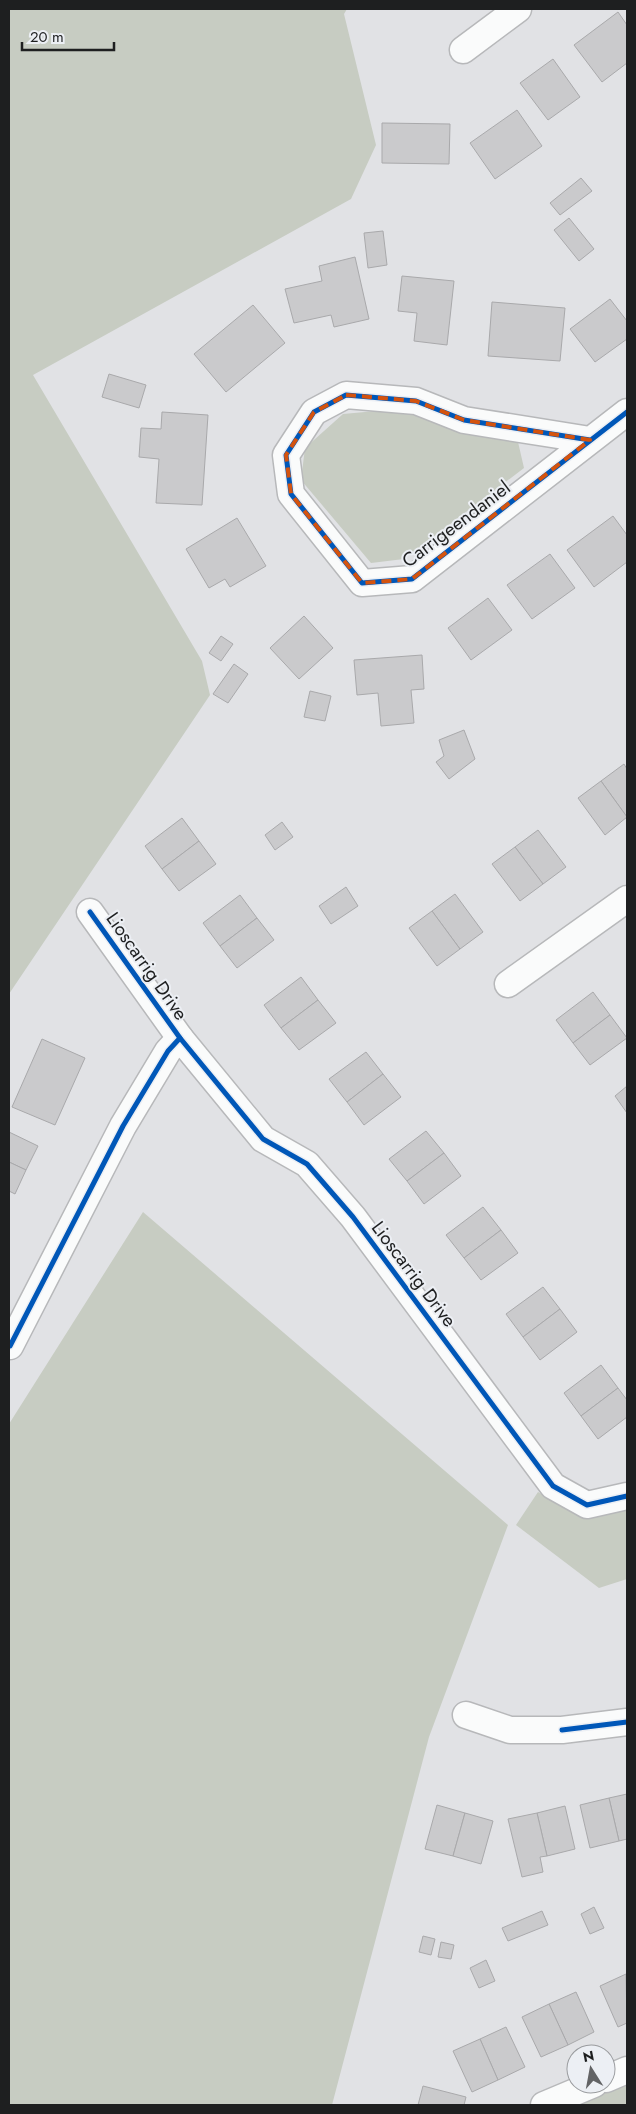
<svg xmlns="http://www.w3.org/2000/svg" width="636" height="2114" viewBox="0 0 636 2114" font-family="Jost,sans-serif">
<rect width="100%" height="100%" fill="#e1e2e5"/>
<!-- green -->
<g fill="#c7ccc2">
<path d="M9 9H347L344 14 376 145 351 199 33 375 202 661 210 695 9 994Z"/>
<path d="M398 409 463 432 518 442 524 468 404 559 371 563 301 480 305 448 343 414Z"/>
<path d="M143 1212 508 1525 429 1737 332 2105H9V1424Z"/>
<path d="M538 1492 574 1513H605L627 1502V1579L599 1588 516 1525Z"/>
<path d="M627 2083V2105H577Z"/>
</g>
<!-- building -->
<g fill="#cacacc" stroke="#a9a9ab">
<path d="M618 12 627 25V63L602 82 574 45Z"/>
<path d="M553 59 580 97 548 120 520 83Z"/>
<path d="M517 110 542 146 495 179 470 143Z"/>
<path d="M382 123 450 124 449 164 382 163Z"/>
<path d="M581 178 592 191 560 215 550 203Z"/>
<path d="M569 218 594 249 579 261 554 230Z"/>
<path d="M383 231 387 265 368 268 364 233Z"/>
<path d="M355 257 369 319 334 327 331 315 294 323 285 289 322 281 319 266Z"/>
<path d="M402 276 454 281 447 345 414 341 417 313 398 311Z"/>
<path d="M610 299 627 321V339L595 362 570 329Z"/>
<path d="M492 302 565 308 560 361 488 356Z"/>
<path d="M253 305 285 343 226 392 194 354Z"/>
<path d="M109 374 146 385 139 408 102 397Z"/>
<path d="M162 412 208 415 202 505 156 503 159 459 139 457 141 428 161 429Z"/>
<path d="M613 516 627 535V562L594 587 567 550Z"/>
<path d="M237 518 266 566 230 587 225 579 209 588 186 549Z"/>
<path d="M550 554 575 588 532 619 507 585Z"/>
<path d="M488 598 512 630 471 660 448 628Z"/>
<path d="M304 616 333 648 299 679 270 648Z"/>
<path d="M221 636 233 644 221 661 209 653Z"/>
<path d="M422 655 424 689 411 690 414 723 381 726 378 693 357 695 354 660Z"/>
<path d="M234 664 248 674 228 703 213 694Z"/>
<path d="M310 691 331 696 325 721 304 717Z"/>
<path d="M464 730 475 759 449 779 436 762 444 756 439 740Z"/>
<path d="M624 764 627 769V817L601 781Z"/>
<path d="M601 781 627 817 605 835 578 798Z"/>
<path d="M182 818 199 841 162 869 145 846Z"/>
<path d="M282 822 293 837 275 850 265 835Z"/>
<path d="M538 830 566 867 543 884 515 847Z"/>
<path d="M199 841 216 864 179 891 162 869Z"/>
<path d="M515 847 543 884 520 901 492 864Z"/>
<path d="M346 887 358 906 331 924 319 906Z"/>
<path d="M455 894 483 932 460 949 432 911Z"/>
<path d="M240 895 257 918 220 946 203 923Z"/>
<path d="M432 911 460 949 437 966 409 928Z"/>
<path d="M257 918 274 940 237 968 220 946Z"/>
<path d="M301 977 318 1000 281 1028 264 1005Z"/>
<path d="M593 992 610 1015 573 1043 556 1020Z"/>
<path d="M318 1000 336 1023 299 1050 281 1028Z"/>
<path d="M610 1015 627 1038 590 1065 573 1043Z"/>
<path d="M42 1039 85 1058 55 1125 12 1107Z"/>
<path d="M366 1052 383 1074 347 1102 329 1079Z"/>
<path d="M383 1074 401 1097 364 1125 347 1102Z"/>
<path d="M627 1086V1113L615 1096Z"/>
<path d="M426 1131 444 1153 407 1181 389 1159Z"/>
<path d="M9 1132 38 1146 26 1170 9 1162Z"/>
<path d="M444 1153 461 1176 424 1204 407 1181Z"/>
<path d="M9 1162 26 1170 15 1194 9 1191Z"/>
<path d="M483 1207 501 1230 464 1258 446 1235Z"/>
<path d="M501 1230 518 1253 481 1280 464 1258Z"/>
<path d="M543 1287 560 1309 523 1337 506 1314Z"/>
<path d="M560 1309 577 1332 540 1360 523 1337Z"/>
<path d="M601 1365 618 1388 581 1416 564 1393Z"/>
<path d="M618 1388 627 1400V1417L598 1439 581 1416Z"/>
<path d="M627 1794V1839L619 1841 609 1798Z"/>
<path d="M609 1798 619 1841 590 1848 580 1805Z"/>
<path d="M437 1805 465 1813 453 1856 425 1849Z"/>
<path d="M565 1806 575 1849 547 1856 537 1813Z"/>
<path d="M465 1813 493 1821 481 1864 453 1856Z"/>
<path d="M537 1813 547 1856 540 1857 543 1872 522 1877 508 1819Z"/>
<path d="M594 1907 604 1928 590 1934 581 1914Z"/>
<path d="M542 1911 548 1925 508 1941 502 1928Z"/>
<path d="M423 1936 435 1939 431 1955 419 1952Z"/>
<path d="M441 1942 454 1945 451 1959 438 1957Z"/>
<path d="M486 1960 495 1981 479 1988 470 1968Z"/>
<path d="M626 1974 627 2023 618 2027 600 1986Z"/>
<path d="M576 1992 594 2032 568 2045 549 2004Z"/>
<path d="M549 2004 568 2045 541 2057 522 2017Z"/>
<path d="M506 2027 525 2067 498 2080 480 2039Z"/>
<path d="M480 2039 498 2080 472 2092 453 2051Z"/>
<path d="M423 2086 466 2097 464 2105H418Z"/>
</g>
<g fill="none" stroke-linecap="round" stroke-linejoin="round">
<defs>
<g id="minor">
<path d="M463 50 518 9"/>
<path d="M590 440 464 420 416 401 346 395 314 412 286 455 291 494 362 583 412 579 627 412"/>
<path d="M90 912 180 1038 263 1139 307 1164 353 1217 553 1486 587 1505 627 1496"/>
<path d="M508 984 627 899"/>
<path d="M10 1346 123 1126 168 1051 180 1038"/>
<path d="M466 1715 510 1730H562L627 1722"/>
<path d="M606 2079 627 2070"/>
<path d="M544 2105 594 2084"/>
</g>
</defs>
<!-- minor casing -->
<use href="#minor" stroke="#b7b8ba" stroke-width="29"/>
<!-- minor -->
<use href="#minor" stroke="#fafbfb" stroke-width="26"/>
<defs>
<g id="cycleway">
<path d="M590 440 464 420 416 401 346 395 314 412 286 455 291 494 362 583 412 579 627 412"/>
<path d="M90 912 180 1038 263 1139 307 1164 353 1217 553 1486 587 1505 627 1496"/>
<path d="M10 1346 123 1126 168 1051 180 1038"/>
<path d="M562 1730 627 1722"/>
</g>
</defs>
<!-- cycleway casing -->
<use href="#cycleway" stroke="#eceff4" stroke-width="8"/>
<!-- cycleway -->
<use href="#cycleway" stroke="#0057b8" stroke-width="5"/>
</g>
<!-- marked area -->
<path fill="none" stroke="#d4530e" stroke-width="4" stroke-dasharray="10 6" stroke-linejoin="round" d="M346 395 416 401 464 420 590 440 412 579 362 583 291 494 286 455 314 412Z"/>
<g text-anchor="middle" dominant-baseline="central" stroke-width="4" stroke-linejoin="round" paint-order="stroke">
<!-- street labels -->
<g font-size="19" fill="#1e1f20" stroke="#eceff4">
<text transform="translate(456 524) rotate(-37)">Carrigeendaniel</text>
<text transform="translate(147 966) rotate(55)">Lioscarrig Drive</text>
<text transform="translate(414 1274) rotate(53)">Lioscarrig Drive</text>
</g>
</g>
<!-- border -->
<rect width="636" height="2114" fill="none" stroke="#1e1f20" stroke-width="20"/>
<!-- north arrow -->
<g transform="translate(591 2069) rotate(349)"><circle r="24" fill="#eceff4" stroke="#9a9c9f"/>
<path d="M0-4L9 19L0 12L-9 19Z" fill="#626365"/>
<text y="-8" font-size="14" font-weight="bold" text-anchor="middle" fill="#1e1f20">N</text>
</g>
<!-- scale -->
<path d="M22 42v8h92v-8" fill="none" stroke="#1e1f20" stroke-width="2.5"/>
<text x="30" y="42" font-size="15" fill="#1e1f20" stroke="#eceff4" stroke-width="4" paint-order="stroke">20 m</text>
</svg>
